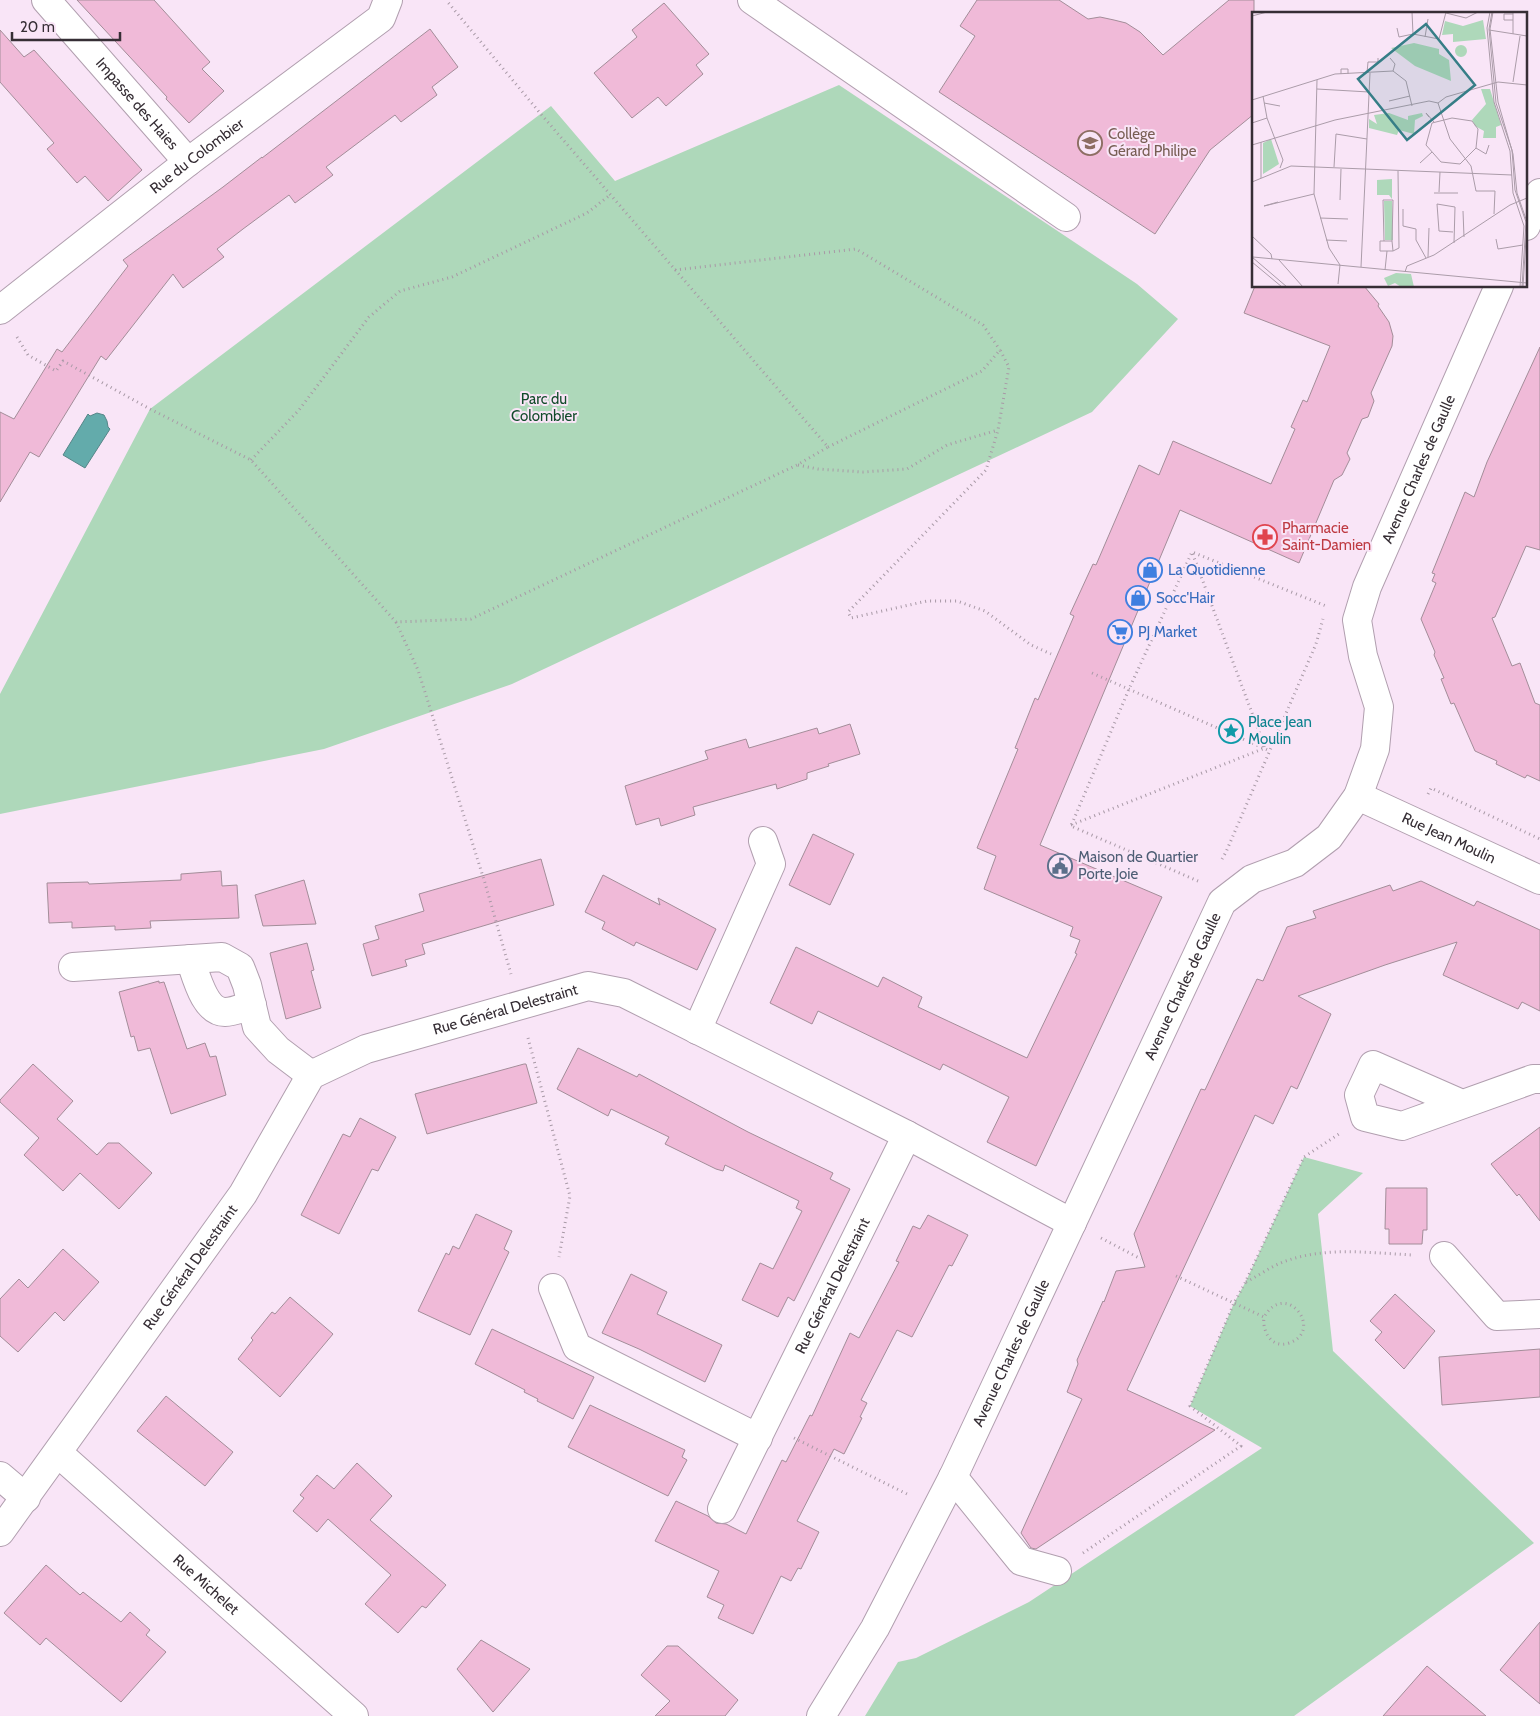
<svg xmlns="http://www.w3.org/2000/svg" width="1540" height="1716" viewBox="0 0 1540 1716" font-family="Cabin,sans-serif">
<rect width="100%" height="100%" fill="#f9e5f7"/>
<!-- green -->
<g fill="#aed8ba">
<path d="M839 85 1137 284 1178 319 1092 412 512 684 324 749 0 814V694L150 409 551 106 615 181Z"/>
<path d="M1304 1157 1363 1173 1318 1214 1333 1351 1534 1543 1294 1716H865L898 1662 916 1658 1029 1602 1262 1448 1190 1406 1234 1303 1245 1283Z"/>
</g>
<!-- water -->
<path fill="#63abab" stroke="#568688" d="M97 413 104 415 107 421 108 427 110 429 85 468 63 455 88 414 90 416Z"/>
<!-- building -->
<g fill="#f0bad8" stroke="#a38d99">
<path d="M77 0H154L210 62 202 69 224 91 189 123 166 99 167 97Z"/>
<path d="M977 0H1059L1088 19 1100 17 1114 20 1126 23 1140 32 1163 55 1229 0H1254V114L1210 150 1155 234 939 92 975 36 960 26Z"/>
<path d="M664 3 709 54 696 65 703 74 666 106 658 97 632 118 594 73 637 37 632 30Z"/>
<path d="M430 29 458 67 432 87 437 95 401 122 395 115 326 167 333 175 295 203 289 195 243 229 217 249 224 257 183 288 173 274 106 360 101 356 39 457 30 452 0 502V412L14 419 57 349 62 352 128 266 123 260 223 187 262 157V158Z"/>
<path d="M0 30 24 57 34 50 142 170 108 201 85 176 77 183 47 149 54 143 0 82Z"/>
<path d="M1255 286H1364L1379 304 1378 306 1389 322 1393 336 1392 346 1371 393 1374 401 1368 417 1362 419 1347 453 1350 459 1342 475 1334 480 1299 563 1180 510 1040 845 1162 897 1036 1166 987 1142 1009 1097 943 1064 940 1070 818 1011 812 1024 770 1003 796 947 878 987 883 977 922 997 918 1007 1027 1058 1077 954 1075 953 1080 940 1070 936 1073 927 984 889 996 856 977 848 1018 749 1015 748 1035 698 1038 700 1074 616 1070 614 1093 564 1096 565 1139 465 1159 475 1173 441 1271 484 1295 429 1291 427 1303 400 1307 402 1330 346 1244 313Z"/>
<path d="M1540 347V550L1526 546 1495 617 1492 618 1512 666 1520 663 1535 703 1540 705V781L1527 775 1525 778 1496 764 1497 761 1475 751 1454 703 1451 704 1441 679 1444 678 1434 655 1435 652 1421 619 1436 583 1432 581 1435 574 1432 573 1465 492 1474 497 1487 462Z"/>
<path d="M850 724 860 754 828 764 829 766 807 773V779L777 789 776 784 693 807 695 815 661 826 659 818 636 825 625 786 708 759 705 751 746 739 749 748 817 728 819 734Z"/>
<path d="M813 834 854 854 830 905 789 885Z"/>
<path d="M541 859 554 905 422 944 425 954 405 960 407 966 372 976 363 944 379 939 375 926 424 911 419 894Z"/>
<path d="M221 871 222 886 237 885 239 918 150 921 151 928 115 930V926L72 928V922L49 923 47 883 88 882 89 884 181 880V874Z"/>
<path d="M603 875 660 905 658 898 716 929 697 970 636 942 634 946 602 929 605 922 585 912Z"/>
<path d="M304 880 316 924 263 926 255 895Z"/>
<path d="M1421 881 1474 906 1477 901 1540 930V1011L1522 1002 1518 1009 1443 975 1457 942 1385 965 1298 996 1331 1014 1297 1089 1291 1086 1273 1124 1255 1115 1127 1390 1215 1430 1036 1549 1031 1548 1021 1533 1082 1399 1067 1392 1078 1364 1077 1360 1103 1301 1104 1302 1116 1271 1145 1267 1134 1234 1201 1089 1205 1090 1257 979 1263 981 1287 927 1316 918 1313 911 1390 885 1393 891Z"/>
<path d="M307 943 314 970 311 971 321 1008 286 1019 270 953Z"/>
<path d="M159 981V983L164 982 187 1049 205 1043 210 1057 216 1056 226 1095 171 1114 150 1048 138 1051 134 1036 131 1037 119 992Z"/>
<path d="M578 1048 637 1077 639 1074 748 1132 833 1173 830 1179 850 1189 794 1301 788 1297 778 1317 742 1300 760 1263 773 1269 802 1211 796 1208 799 1201 725 1165 723 1171 716 1169 665 1144 669 1137 611 1109 608 1116 557 1089Z"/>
<path d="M33 1064 73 1101 57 1119 97 1155 108 1143H119L152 1173 119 1209 80 1173 63 1191 24 1155 39 1138 0 1102V1100Z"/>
<path d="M524 1064H526L537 1103 427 1134 415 1094Z"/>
<path d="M360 1118 396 1137 378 1171 372 1169 339 1234 301 1215 343 1134 350 1137Z"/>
<path d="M1540 1127V1221L1519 1194 1517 1196 1491 1164Z"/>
<path d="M1386 1188H1427V1230H1423L1422 1244H1389V1229H1385Z"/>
<path d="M476 1214 512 1231 504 1249 509 1252 470 1335 418 1311 446 1253 449 1255 453 1246 459 1249Z"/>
<path d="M928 1215 968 1235 952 1266 949 1265 912 1337 897 1330 861 1400 867 1403 860 1417 862 1418 844 1454 834 1449 797 1521 819 1532 801 1569 798 1568 791 1581 781 1576 753 1634 718 1618 724 1605 707 1597 719 1571 655 1541 676 1501 708 1516 716 1523 726 1524 746 1534 782 1460 786 1462 810 1415 812 1416 850 1333 859 1338 899 1262 896 1261 913 1226 920 1229Z"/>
<path d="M63 1249 99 1282 64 1321 55 1312 18 1352 0 1336V1299L19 1279 28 1288Z"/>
<path d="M631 1274 667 1292 657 1314 722 1345 705 1382 639 1349 602 1333Z"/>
<path d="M1395 1294 1435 1331 1404 1369 1375 1340 1382 1332 1370 1321Z"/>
<path d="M290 1297 333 1334 280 1397 238 1359 253 1340 251 1338 272 1312 275 1314Z"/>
<path d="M492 1329 594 1377 573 1419 537 1401 538 1399 524 1392 525 1390 475 1364Z"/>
<path d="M1540 1349V1397L1442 1405 1439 1357Z"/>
<path d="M166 1396 233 1452 205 1486 137 1431Z"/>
<path d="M590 1405 685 1450 682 1457 687 1460 668 1496 568 1447Z"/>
<path d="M357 1463 392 1496 370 1520 446 1585 426 1608 422 1606 398 1633 365 1604 391 1575 328 1519 317 1532 293 1511 304 1498 300 1495 317 1475 334 1489Z"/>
<path d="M46 1565 80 1595 83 1592 121 1622 130 1612 150 1630 146 1635 166 1652 121 1702 46 1638 40 1645 4 1613Z"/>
<path d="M1540 1622V1704L1500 1670Z"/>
<path d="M481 1640 530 1669 493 1712 457 1669Z"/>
<path d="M667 1646H678L738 1700 725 1716H655L670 1701 641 1675Z"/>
<path d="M1427 1666 1486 1716H1383Z"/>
</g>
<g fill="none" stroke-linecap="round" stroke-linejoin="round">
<defs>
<g id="minor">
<path id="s1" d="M46 0 188 162"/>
<path d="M752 0 1066 217"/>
<path d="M1526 226 1540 193"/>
<path id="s2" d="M0 310 188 162 381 18 388 0"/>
<path id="s3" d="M1358 796 1540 880"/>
<path d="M190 959C196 975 204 1012 225 1012 234 1012 244 1007 252 1005"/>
<path d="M73 967 222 957 240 967 247 985 257 1027 278 1050 311 1075"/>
<path d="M697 1030 771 864 763 841"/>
<path d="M1462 1104 1373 1065 1359 1095 1365 1117 1402 1126 1533 1079H1540"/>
<path d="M1444 1256 1497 1316 1540 1314"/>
<path d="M553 1288 577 1347 758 1438"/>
<path id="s4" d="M58 1453 354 1716"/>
<path d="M0 1476 26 1498"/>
<path d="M953 1477 1021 1561 1057 1571"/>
<path id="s5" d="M722 1509 907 1135"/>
<path id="s6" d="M0 1532 243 1194 311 1075 366 1049 588 986 624 993 907 1135 1072 1223"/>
<path id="s7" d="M821 1716 875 1628 953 1477 1222 902 1252 879 1295 863 1329 837 1358 796 1375 749 1379 707 1363 656 1357 620 1367 587 1499 286"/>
</g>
</defs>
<!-- minor casing -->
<use href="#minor" stroke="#b19faf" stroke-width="30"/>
<!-- path -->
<g stroke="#a899a6" stroke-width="3" stroke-dasharray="1 4" stroke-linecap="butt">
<path d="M675 270 856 249 983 325 1000 350"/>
<path d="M17 337 28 355 56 371 63 361 150 409 251 460 396 622 471 619 797 465 828 447 540 113 446 0"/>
<path d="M828 447 982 371 1000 350 1009 367 998 430 986 470 848 612 851 618 927 601H957L985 611 1031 645 1051 654"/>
<path d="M251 460 299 410 369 317 400 291 452 277 587 213 610 195"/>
<path d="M798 465 818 469 863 472 907 469 947 445 998 430"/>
<path d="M396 622 418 670 485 883 511 974"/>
<path d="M1092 673 1270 751"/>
<path d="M1428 794 1431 788 1540 839"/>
<path d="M1071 825 1265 748 1192 552"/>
<path d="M1222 859 1226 852 1316 644 1323 619"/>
<path d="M1198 881 1071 826 1129 689 1192 552 1326 606"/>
<path d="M528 1038 570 1196 559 1257"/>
<path d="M1101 1238 1141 1259"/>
<path d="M1176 1276 1264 1317C1262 1332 1272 1349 1289 1343 1325 1331 1286 1279 1264 1317"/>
<path d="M1246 1282C1258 1276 1270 1267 1283 1262 1325 1246 1370 1253 1413 1255"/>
<path d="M794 1438 907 1494"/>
<path d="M1083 1553 1241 1446 1190 1406 1234 1303 1245 1283 1304 1157 1339 1134"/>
</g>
<!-- minor -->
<use href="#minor" stroke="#fff" stroke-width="28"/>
</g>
<!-- icons -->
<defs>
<symbol id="school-ring" viewBox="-11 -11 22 22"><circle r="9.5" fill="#f9e5f7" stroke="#8d6e63" stroke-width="1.5"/><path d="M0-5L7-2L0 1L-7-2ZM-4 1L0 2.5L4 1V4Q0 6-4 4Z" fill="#8d6e63"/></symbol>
<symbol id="pharmacy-ring" viewBox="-11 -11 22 22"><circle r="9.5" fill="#f9e5f7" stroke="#e0444e" stroke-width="1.5"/><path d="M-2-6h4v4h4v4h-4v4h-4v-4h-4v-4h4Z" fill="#e0444e"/></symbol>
<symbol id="shop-ring" viewBox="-11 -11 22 22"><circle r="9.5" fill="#f9e5f7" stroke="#3f7fe0" stroke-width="1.5"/><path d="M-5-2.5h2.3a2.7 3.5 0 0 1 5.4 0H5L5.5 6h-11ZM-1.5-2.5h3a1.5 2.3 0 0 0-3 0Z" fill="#3f7fe0"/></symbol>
<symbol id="supermarket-ring" viewBox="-11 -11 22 22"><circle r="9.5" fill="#f9e5f7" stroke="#3f7fe0" stroke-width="1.5"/><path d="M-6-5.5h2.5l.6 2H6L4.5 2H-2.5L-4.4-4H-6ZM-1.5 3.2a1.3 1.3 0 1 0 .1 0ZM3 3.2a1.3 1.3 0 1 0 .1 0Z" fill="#3f7fe0"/></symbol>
<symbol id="sight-ring" viewBox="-11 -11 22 22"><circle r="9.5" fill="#f9e5f7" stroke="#0f9aa8" stroke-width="1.5"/><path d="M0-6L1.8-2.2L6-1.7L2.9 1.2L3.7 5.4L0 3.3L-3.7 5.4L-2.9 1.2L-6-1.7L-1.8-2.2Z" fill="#0f9aa8"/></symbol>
<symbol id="civic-ring" viewBox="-11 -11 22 22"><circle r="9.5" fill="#f9e5f7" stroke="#5c6f8a" stroke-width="1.5"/><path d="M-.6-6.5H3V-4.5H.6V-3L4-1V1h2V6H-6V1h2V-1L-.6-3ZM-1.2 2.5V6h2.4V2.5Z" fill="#5c6f8a"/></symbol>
</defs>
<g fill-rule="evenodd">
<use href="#school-ring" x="1076" y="129" width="28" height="28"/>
<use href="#pharmacy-ring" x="1251" y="523" width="28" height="28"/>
<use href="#shop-ring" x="1136" y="556" width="28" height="28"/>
<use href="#shop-ring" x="1124" y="584" width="28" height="28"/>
<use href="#supermarket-ring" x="1106" y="618" width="28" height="28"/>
<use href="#sight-ring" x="1217" y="717" width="28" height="28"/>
<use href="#civic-ring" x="1046" y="852" width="28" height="28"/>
</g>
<g text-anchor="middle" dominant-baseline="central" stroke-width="4" stroke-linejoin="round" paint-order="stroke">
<!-- street labels -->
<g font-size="15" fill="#362e35" stroke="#f9e5f7">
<text stroke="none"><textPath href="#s1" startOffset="138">Impasse des Haies</textPath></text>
<text stroke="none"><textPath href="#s2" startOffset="250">Rue du Colombier</textPath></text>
<text stroke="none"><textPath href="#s7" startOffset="1430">Avenue Charles de Gaulle</textPath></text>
<text stroke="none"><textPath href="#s3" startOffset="100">Rue Jean Moulin</textPath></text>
<text stroke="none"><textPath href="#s7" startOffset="815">Avenue Charles de Gaulle</textPath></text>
<text stroke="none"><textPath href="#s6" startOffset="759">Rue Général Delestraint</textPath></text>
<text stroke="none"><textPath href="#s6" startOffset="326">Rue Général Delestraint</textPath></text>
<text stroke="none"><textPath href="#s5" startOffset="249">Rue Général Delestraint</textPath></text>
<text stroke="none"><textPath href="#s7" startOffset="410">Avenue Charles de Gaulle</textPath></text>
<text stroke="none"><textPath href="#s4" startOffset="198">Rue Michelet</textPath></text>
</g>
<!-- education labels -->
<g font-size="15" fill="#785e54" stroke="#f9e5f7" text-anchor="start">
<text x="1108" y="134">Collège<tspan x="1108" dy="17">Gérard Philipe</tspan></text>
</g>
<!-- park labels -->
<g font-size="15" fill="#114b2a" stroke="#f9e5f7">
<text x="544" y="399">Parc du<tspan x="544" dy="17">Colombier</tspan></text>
</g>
<!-- health labels -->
<g font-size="15" fill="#be3a42" stroke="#f9e5f7" text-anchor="start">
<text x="1282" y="528">Pharmacie<tspan x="1282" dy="17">Saint-Damien</tspan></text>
</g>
<!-- shop labels -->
<g font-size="15" fill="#366cbe" stroke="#f9e5f7" text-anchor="start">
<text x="1168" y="570">La Quotidienne</text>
<text x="1156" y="598">Socc'Hair</text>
<text x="1138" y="632">PJ Market</text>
</g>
<!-- culture labels -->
<g font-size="15" fill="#0d838f" stroke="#f9e5f7" text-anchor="start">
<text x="1248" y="722">Place Jean<tspan x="1248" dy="17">Moulin</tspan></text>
</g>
<!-- service labels -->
<g font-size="15" fill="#4e5e75" stroke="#f9e5f7" text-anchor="start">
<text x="1078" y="857">Maison de Quartier<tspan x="1078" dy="17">Porte Joie</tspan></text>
</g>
</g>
<!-- overview -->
<g transform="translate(1252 12)">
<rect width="275" height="275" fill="#f9e5f7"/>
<path d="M231 8 234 27 201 30V22L190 23 193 9 211 14ZM162 31 187 37V42L197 48 199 69 163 54 139 36ZM203 39a6 6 0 1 1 12 0a6 6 0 1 1-12 0ZM229 77H238L249 113 244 115V126H231L232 119 223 114 220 108 234 92ZM137 101 156 108V104L170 101 171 104 163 108 162 122 147 118 145 123 117 116V107L125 112 122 103ZM19 127 27 152 11 162V131ZM140 167V187L137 183H125V168ZM132 189H140L141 228H133ZM144 261 159 262 162 275H149L143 271 136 274 132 266Z" fill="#aed8ba"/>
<path fill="none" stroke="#ab9ca9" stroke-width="1" d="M160 0 161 22M238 0 235 16 242 90 258 139 261 181 272 214 268 275M240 0 237 17 244 91 260 138 263 178 274 210 270 275M241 0 238 17 246 90 261 142 265 181 275 210 271 275M194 1 214 6 226 0M0 4 15 0M261 8H252V2H261M145 16 147 25 161 22 187 27 194 0M237 18 275 24M261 22V1M173 25 176 7M138 46 143 52 141 59M115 61 116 50H126V46M89 62V57H96V62M65 68 62 182 77 236 88 253M261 70 268 24M65 77 117 80M11 84 15 106 31 148 28 156M0 88 83 62 141 59 154 69 160 94M137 89 158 84M12 91 28 94M186 91 198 127 219 154 224 179H243L242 202M177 105 174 101 182 110M200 106 220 109 226 117 224 136 208 152 189 150 174 133 180 111ZM0 111 15 106M0 133 83 108 177 89 186 91 194 85 246 70 275 73M224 136 234 142 237 133M168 151 180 140M82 155 84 122 115 127M9 166V130M0 170 39 154 260 163M187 180 188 160M182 181H206M88 188 89 157M26 190 12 194 62 182M151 197V214L164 217V228L174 246M211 199 212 225M68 206 96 207M201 220 187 219 185 192 203 195 202 231M0 224 19 242 20 247M244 227 246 237 271 233M74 228 95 229M128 229H140L141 239H128ZM132 229 131 188H141L140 229M141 239 147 236 146 159M0 245 35 275M1 245 275 271M176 245 177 216M27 248 51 275M0 250 30 275M109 255 118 61M133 258 135 239M153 260 155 254 182 243 258 193 275 186M86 272 88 253"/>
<path fill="#367e87" fill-opacity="0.15" stroke="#367e87" stroke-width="2.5" d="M174 12 223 73 155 128 106 67Z"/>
<rect width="275" height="275" fill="none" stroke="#362e35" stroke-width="2.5"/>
</g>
<!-- scale -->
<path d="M12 32v8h108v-8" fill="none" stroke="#362e35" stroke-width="2.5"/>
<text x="20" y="32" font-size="15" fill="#362e35" stroke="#f9e5f7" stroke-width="4" paint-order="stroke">20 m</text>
</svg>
